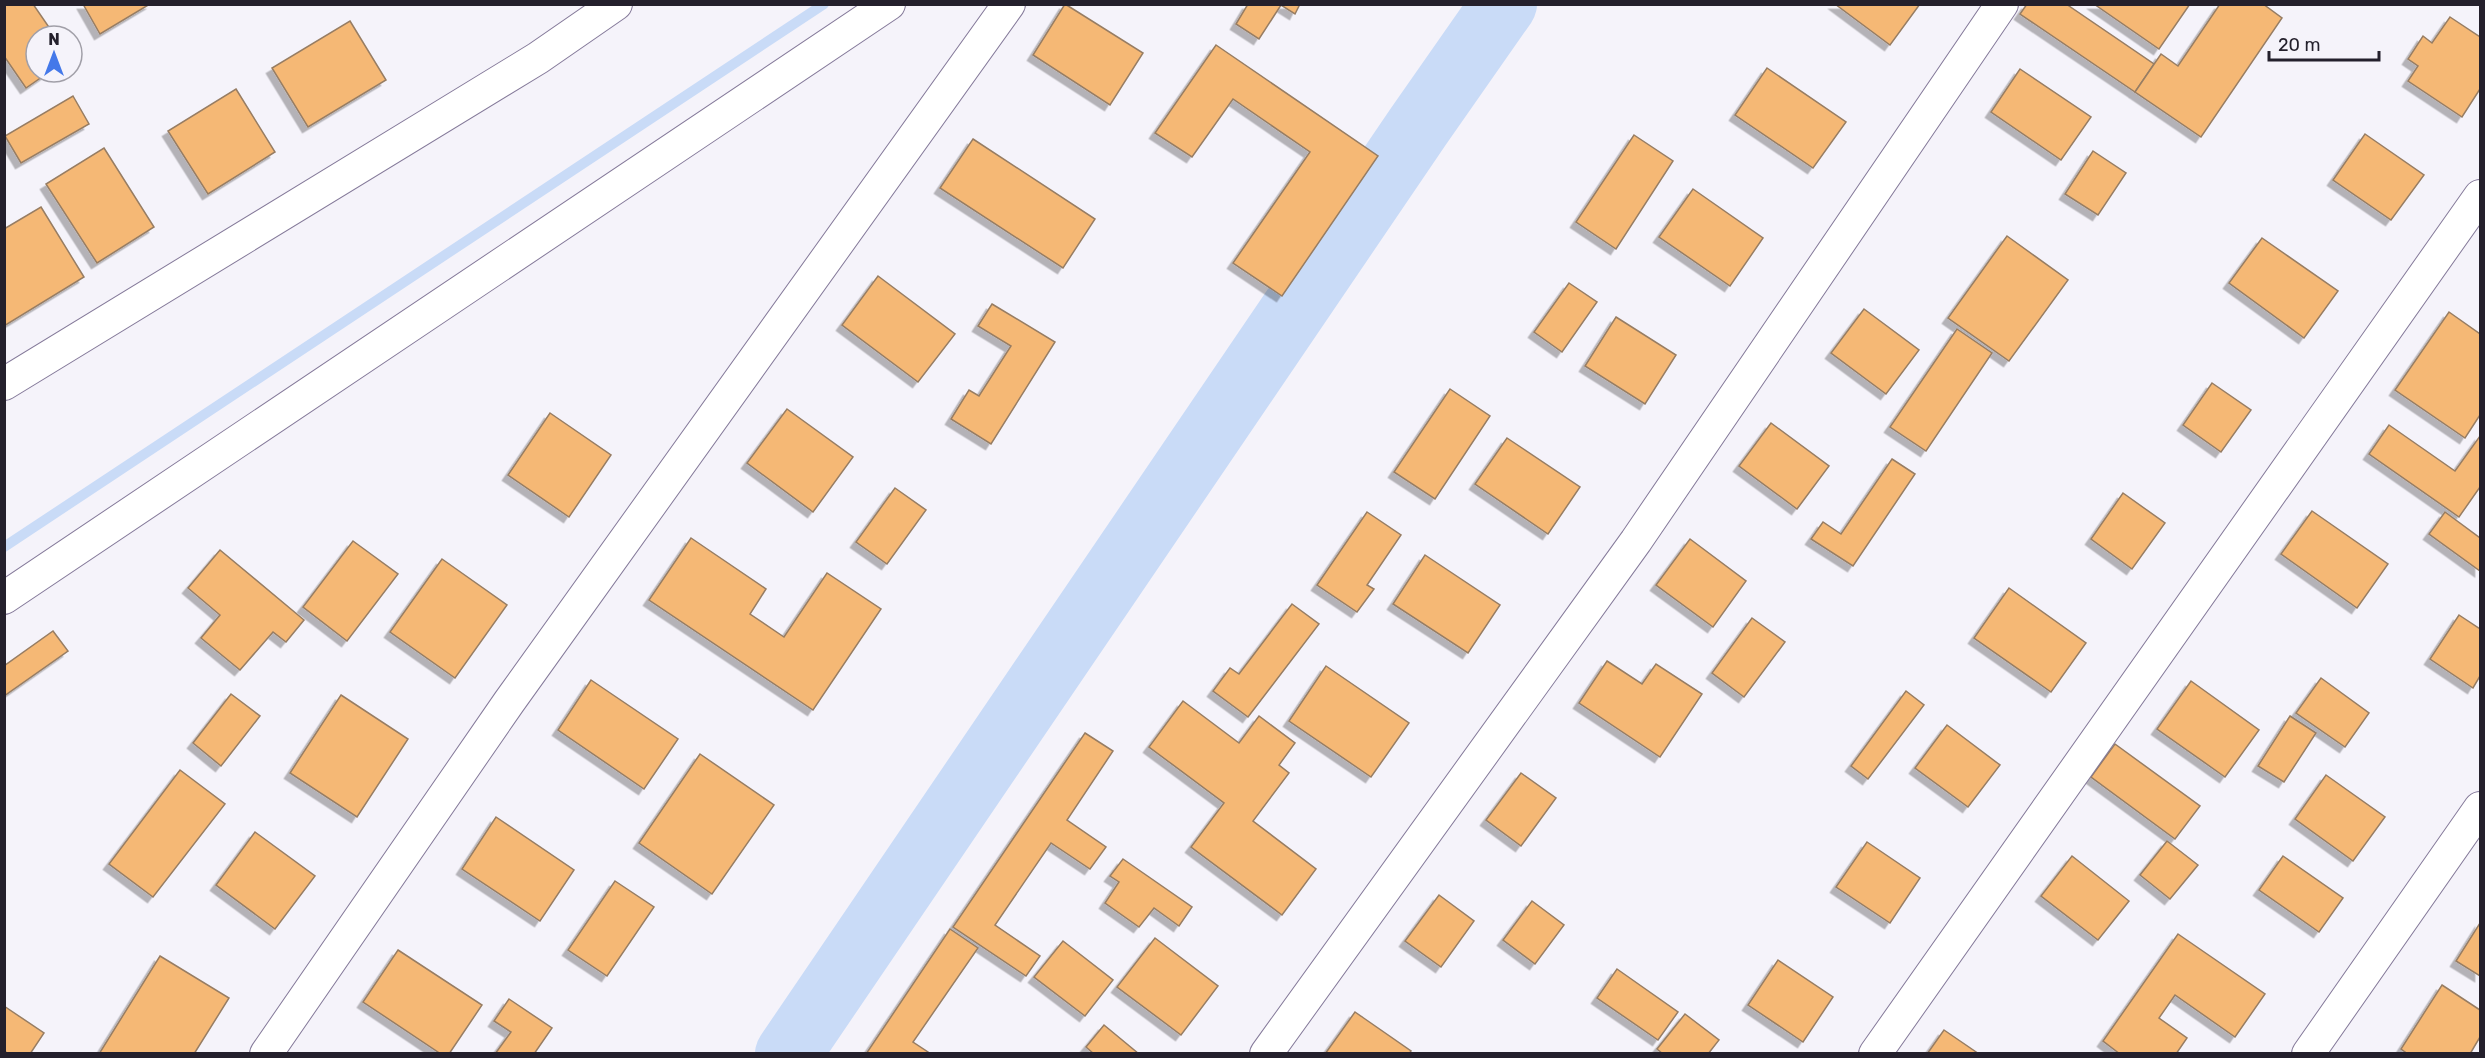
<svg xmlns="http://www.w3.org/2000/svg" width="2485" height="1058" viewBox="0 0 2485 1058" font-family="Rubik,sans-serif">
<defs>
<filter id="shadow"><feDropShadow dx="-5.5" dy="5.5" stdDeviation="0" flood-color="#0004"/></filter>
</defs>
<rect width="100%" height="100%" fill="#f5f3fa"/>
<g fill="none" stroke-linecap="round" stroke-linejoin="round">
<!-- stream -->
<path stroke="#c9dbf7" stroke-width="10" d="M4 547 824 4"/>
<!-- river -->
<path stroke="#c9dbf7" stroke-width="66" d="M788 1054 1418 127 1504 4"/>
</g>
<!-- building -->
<g fill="#f5b875" stroke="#977d63" stroke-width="1.5" filter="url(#shadow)">
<path d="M4 4H33L55 36H36V72H49L26 88 4 56Z"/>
<path d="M83 4H150L100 34Z"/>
<path d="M1065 4 1143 53 1110 105 1033 55Z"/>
<path d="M1248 4H1300L1295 14 1281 5 1259 39 1236 24Z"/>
<path d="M1835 4H1920L1890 45Z"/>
<path d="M2027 4H2066L2154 64 2135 92 2020 14Z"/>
<path d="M2094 4H2190L2159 49Z"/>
<path d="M2220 4H2263L2282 18 2201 137 2135 92 2161 54 2178 66Z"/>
<path d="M2450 17 2480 37V89L2462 117 2408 81 2418 66 2408 59 2423 36 2432 43Z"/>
<path d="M350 21 386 80 308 127 272 68Z"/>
<path d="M1216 45 1378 156 1282 296 1233 263 1310 152 1233 99 1192 157 1155 133Z"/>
<path d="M1767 68 1846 122 1813 168 1735 115Z"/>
<path d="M2020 69 2091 117 2061 160 1991 112Z"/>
<path d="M236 89 275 152 208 194 168 131Z"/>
<path d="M73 96 89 124 21 163 5 136Z"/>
<path d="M2365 134 2424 175 2391 220 2333 180Z"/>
<path d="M1634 135 1673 161 1616 249 1576 222Z"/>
<path d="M973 139 1095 219 1063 268 940 188Z"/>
<path d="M104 148 154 227 97 263 46 184Z"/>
<path d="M2093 151 2126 173 2098 215 2065 194Z"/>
<path d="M1693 189 1763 238 1730 286 1659 237Z"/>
<path d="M41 207 84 277 4 326V229Z"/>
<path d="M2007 236 2068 280 2009 361 1948 318Z"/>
<path d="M2262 238 2338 291 2304 338 2229 283Z"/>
<path d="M878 276 955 334 918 382 842 325Z"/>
<path d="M1569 283 1597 302 1562 352 1534 332Z"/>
<path d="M992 304 1055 342 991 444 951 419 969 390 979 396 1011 346 978 326Z"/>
<path d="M1864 309 1919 350 1886 394 1831 353Z"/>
<path d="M2449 312 2480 334V415L2465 438 2395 390Z"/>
<path d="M1616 317 1676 355 1645 404 1585 366Z"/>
<path d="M1957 329 1992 353 1926 451 1890 427Z"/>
<path d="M2212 383 2251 410 2221 452 2183 425Z"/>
<path d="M1450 389 1490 416 1435 499 1394 472Z"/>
<path d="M787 409 853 457 813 512 747 463Z"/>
<path d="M550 413 611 455 569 517 508 475Z"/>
<path d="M1771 423 1829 466 1797 509 1739 466Z"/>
<path d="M2389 425 2455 471 2480 436V487L2459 517 2369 454Z"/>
<path d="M1507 438 1580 487 1548 534 1475 484Z"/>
<path d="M1892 459 1915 474 1853 566 1811 539 1823 522 1841 534Z"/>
<path d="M895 488 926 510 887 564 856 542Z"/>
<path d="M2123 493 2165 523 2132 569 2091 539Z"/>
<path d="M2312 511 2388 564 2357 608 2281 554Z"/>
<path d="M1367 512 1401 535 1367 585 1374 589 1357 612 1317 585Z"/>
<path d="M2445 512 2480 538V571L2429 534Z"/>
<path d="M691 538 766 589 750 614 784 637 827 573 881 609 813 710 649 600Z"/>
<path d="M1690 539 1746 581 1713 627 1656 585Z"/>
<path d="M353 541 398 574 347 641 303 607Z"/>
<path d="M220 550 304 620 286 642 273 632 240 670 201 638 220 615 188 588Z"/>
<path d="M1425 555 1500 605 1468 653 1393 604Z"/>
<path d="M442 559 507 605 455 678 390 632Z"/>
<path d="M2009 588 2086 643 2051 692 1974 638Z"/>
<path d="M1292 604 1319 624 1248 717 1213 691 1230 668 1239 674Z"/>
<path d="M2459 615 2480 629V676L2473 688 2430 659Z"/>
<path d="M1752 618 1785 642 1744 697 1712 673Z"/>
<path d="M53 631 68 651 4 696V666Z"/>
<path d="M1607 661 1642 684 1656 664 1702 694 1660 757 1579 703Z"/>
<path d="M1326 666 1409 723 1371 777 1289 721Z"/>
<path d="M2321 678 2369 713 2345 747 2296 713Z"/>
<path d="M591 680 678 739 644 789 558 730Z"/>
<path d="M2191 681 2259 730 2225 777 2157 729Z"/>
<path d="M1906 691 1924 705 1868 779 1851 766Z"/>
<path d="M231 694 260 716 221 766 193 743Z"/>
<path d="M341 695 408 739 357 817 290 773Z"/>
<path d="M1183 701 1239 743 1259 716 1295 743 1279 765 1289 773 1253 821 1316 869 1282 915 1191 847 1224 803 1149 747Z"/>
<path d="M2290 716 2316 733 2284 782 2258 766Z"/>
<path d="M1947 725 2000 765 1968 807 1915 768Z"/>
<path d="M1085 733 1113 751 1067 820 1106 847 1090 869 1051 843 995 925 1040 956 1026 976 953 927Z"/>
<path d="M2115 744 2200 806 2175 839 2091 777Z"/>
<path d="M700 754 774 805 712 894 639 843Z"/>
<path d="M180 770 225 804 153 897 109 864Z"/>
<path d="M1521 773 1556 798 1521 846 1486 820Z"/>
<path d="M2326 775 2385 817 2353 861 2295 819Z"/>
<path d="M496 817 574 870 540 921 462 869Z"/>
<path d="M255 832 315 876 275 929 216 885Z"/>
<path d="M2167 841 2198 865 2170 899 2140 875Z"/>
<path d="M1867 842 1920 878 1890 923 1836 887Z"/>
<path d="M2072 856 2129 901 2098 940 2041 896Z"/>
<path d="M2283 856 2343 898 2319 932 2259 890Z"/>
<path d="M1123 859 1192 907 1179 926 1154 908 1139 927 1105 903 1119 882 1110 876Z"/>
<path d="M615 881 654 907 607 976 568 950Z"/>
<path d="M1439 895 1474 921 1441 967 1405 941Z"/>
<path d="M1532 901 1564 925 1535 964 1503 940Z"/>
<path d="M2480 923V976L2456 961Z"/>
<path d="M950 929 978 948 913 1042 931 1054H866Z"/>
<path d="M2178 934 2265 994 2235 1037 2175 995 2159 1018 2187 1038 2176 1054H2120L2103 1041Z"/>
<path d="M1155 938 1218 986 1181 1035 1117 987Z"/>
<path d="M1063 941 1113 980 1085 1016 1034 977Z"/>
<path d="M398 950 482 1005 449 1054H441L363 1002Z"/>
<path d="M160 956 229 998 194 1054H99Z"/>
<path d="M1778 960 1833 997 1803 1042 1748 1005Z"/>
<path d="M1617 969 1678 1012 1658 1040 1597 998Z"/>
<path d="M2442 985 2480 1010V1037L2470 1054H2408L2401 1049Z"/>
<path d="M509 999 552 1028 534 1054H495L511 1032 494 1021Z"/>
<path d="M4 1006 44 1033 30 1054H9L4 1051Z"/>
<path d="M1355 1012 1411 1051 1409 1054H1325Z"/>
<path d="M1685 1014 1719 1040 1708 1054H1663L1657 1049Z"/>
<path d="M1104 1025 1139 1054H1094L1086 1047Z"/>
<path d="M1944 1030 1979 1054H1927Z"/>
</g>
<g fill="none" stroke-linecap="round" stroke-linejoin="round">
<defs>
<g id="minor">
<path d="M4 384 538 58 616 4"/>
<path d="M4 598 889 4"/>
<path d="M266 1054 509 702 1009 4"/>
<path d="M1266 1054 1636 541 2002 4"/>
<path d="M1875 1054 2480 196"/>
<path d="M2308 1054 2480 808"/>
</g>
</defs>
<!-- minor casing -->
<use href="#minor" stroke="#857a9a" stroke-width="34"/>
<!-- minor -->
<use href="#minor" stroke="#fff" stroke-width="32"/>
</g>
<!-- border -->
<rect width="2485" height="1058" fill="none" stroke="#24202c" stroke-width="12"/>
<!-- north arrow -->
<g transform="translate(54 54)"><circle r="28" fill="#f5f3fa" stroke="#a19fa8" stroke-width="1.5"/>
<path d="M0-4.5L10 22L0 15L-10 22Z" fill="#4478e9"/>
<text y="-9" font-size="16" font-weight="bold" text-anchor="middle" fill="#24202c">N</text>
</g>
<!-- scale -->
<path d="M2269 51v9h110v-9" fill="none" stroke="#24202c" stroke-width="3"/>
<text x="2278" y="51" font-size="18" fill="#24202c" stroke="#f5f3fa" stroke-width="4.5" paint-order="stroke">20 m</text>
</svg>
